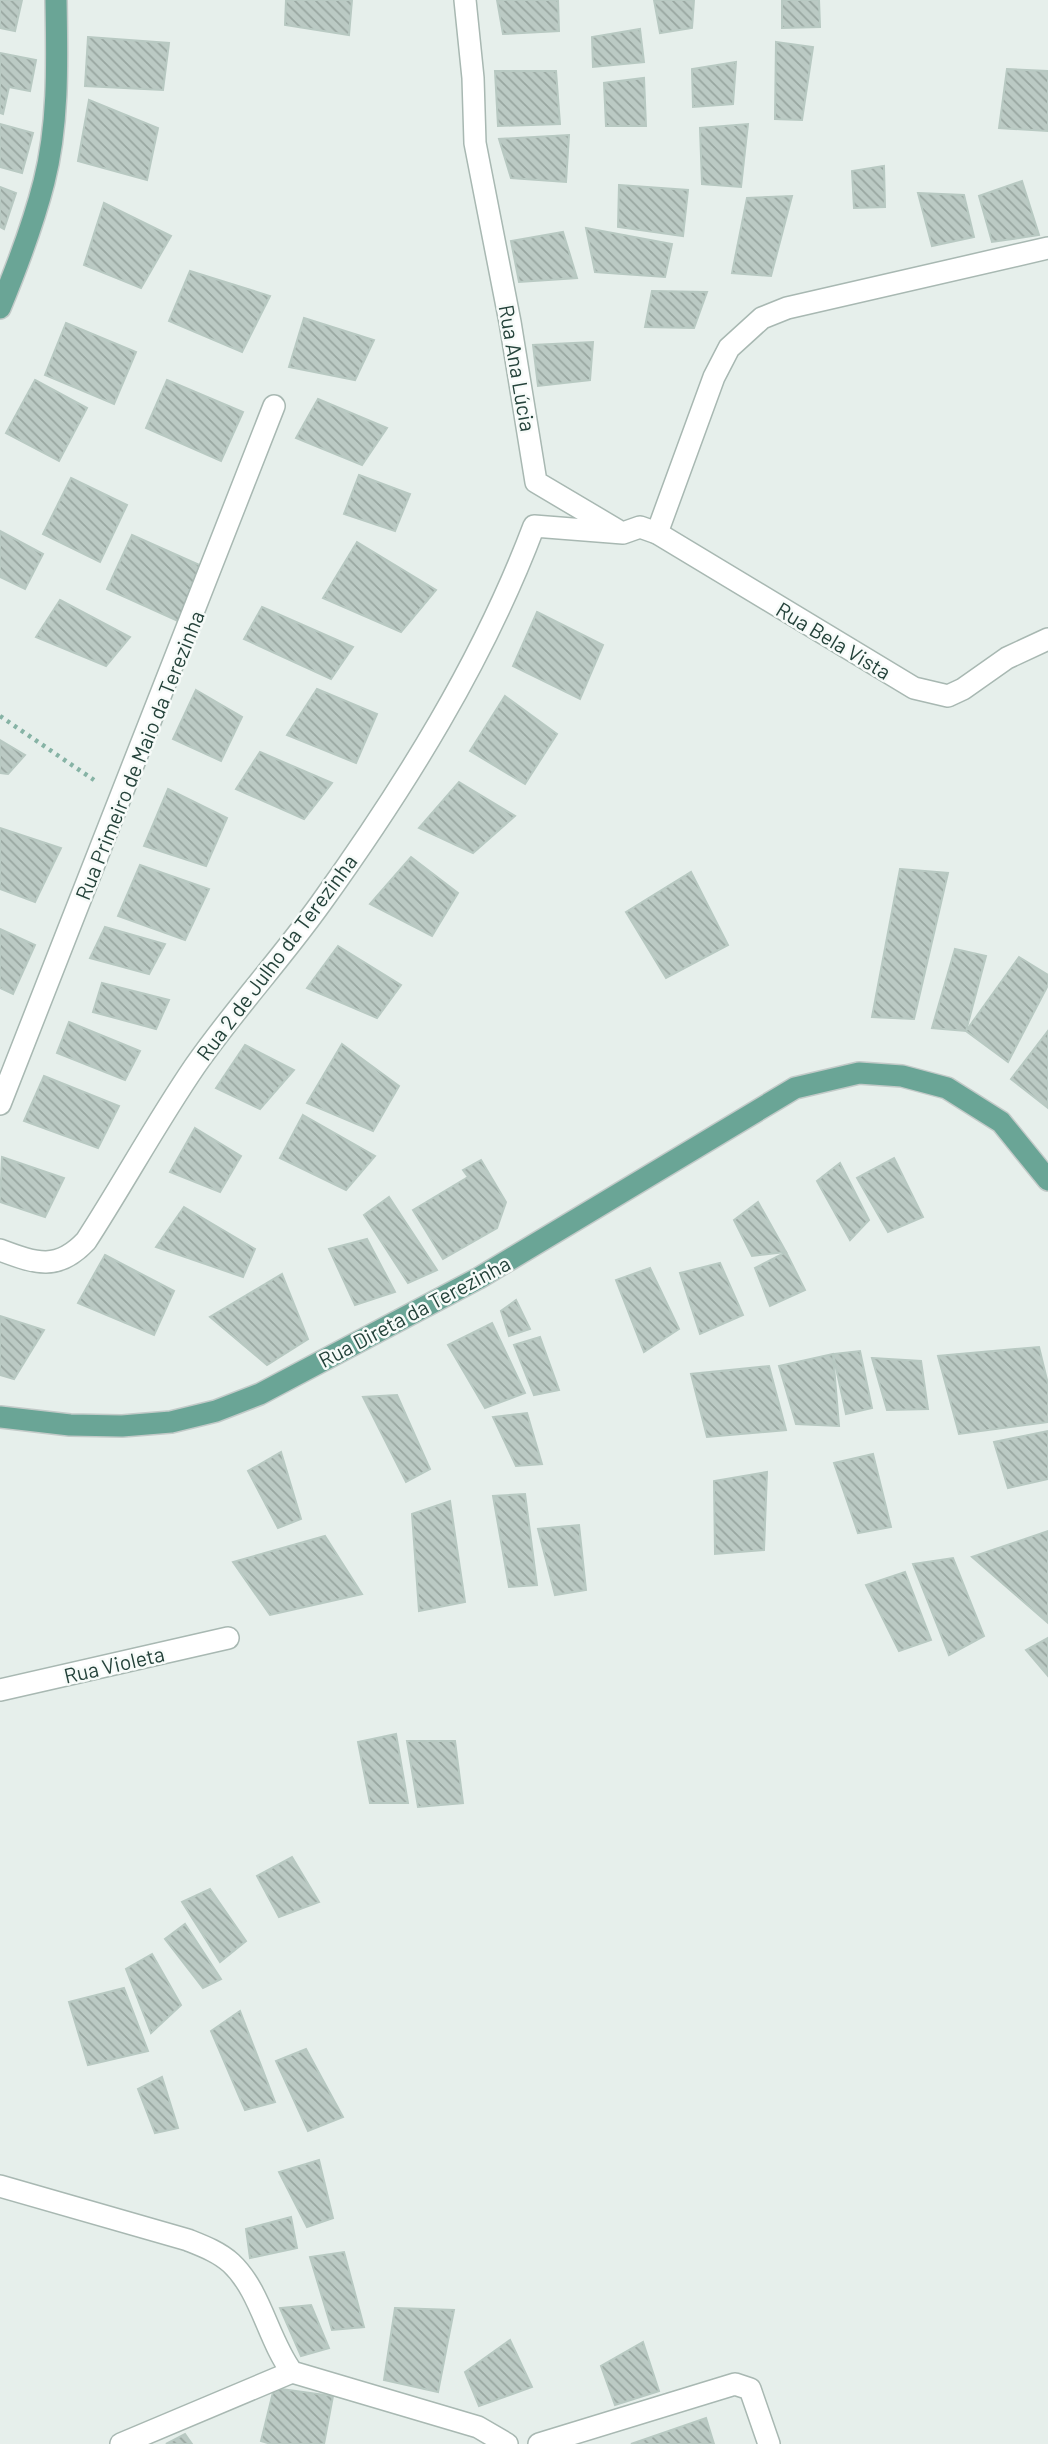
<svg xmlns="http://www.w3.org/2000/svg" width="1048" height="2444" viewBox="0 0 1048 2444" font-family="Barlow,sans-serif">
<defs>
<pattern id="building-back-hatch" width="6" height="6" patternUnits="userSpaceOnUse" patternTransform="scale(1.75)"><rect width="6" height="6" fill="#bbcac4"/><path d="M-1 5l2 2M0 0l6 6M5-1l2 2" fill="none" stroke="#98a6a0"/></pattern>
</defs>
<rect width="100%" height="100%" fill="#e6efeb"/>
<!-- building -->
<g fill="url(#building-back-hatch)" stroke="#b8c9c2" stroke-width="2">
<path d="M0 0H22L15 31 0 28Z"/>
<path d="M286 0H352L349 35 285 25Z"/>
<path d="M497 0H558L559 31 503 34Z"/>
<path d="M654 0H694L692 28 660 33Z"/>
<path d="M782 0H819L820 27 782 28Z"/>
<path d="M640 29 644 62 593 67 592 37Z"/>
<path d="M88 37 169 43 163 90 85 86Z"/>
<path d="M776 42 813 47 802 120 775 119Z"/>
<path d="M0 53 36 60 30 91 9 87 3 114 0 113Z"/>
<path d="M736 62 733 104 693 107 692 69Z"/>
<path d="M1007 69 1048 71V131L999 128Z"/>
<path d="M495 71H556L560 124 498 126Z"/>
<path d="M644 78 646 126H606L604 83Z"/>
<path d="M89 100 158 128 147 180 78 161Z"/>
<path d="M0 124 33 133 22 173 0 167Z"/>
<path d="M748 124 741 187 702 184 700 128Z"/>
<path d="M569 135 566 182 511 178 499 139Z"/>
<path d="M884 166 885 207 854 208 852 171Z"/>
<path d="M1022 181 1039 235 992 242 979 196Z"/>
<path d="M619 185 688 190 683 236 618 227Z"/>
<path d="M0 187 16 193 4 229 0 227Z"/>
<path d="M918 193 964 195 974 237 932 246Z"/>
<path d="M792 196 771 276 732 273 747 198Z"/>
<path d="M104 203 171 236 141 288 84 265Z"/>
<path d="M586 228 672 244 665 277 595 272Z"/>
<path d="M563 232 577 278 519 282 511 241Z"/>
<path d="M190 271 270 296 242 352 169 321Z"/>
<path d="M652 291 707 292 694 328 645 327Z"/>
<path d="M304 318 374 340 355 380 289 367Z"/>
<path d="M66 323 136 352 114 404 45 375Z"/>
<path d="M593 342 590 380 538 386 533 345Z"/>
<path d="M35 380 87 408 59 461 6 433Z"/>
<path d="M167 380 243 412 221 461 146 428Z"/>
<path d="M318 399 387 428 362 465 296 438Z"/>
<path d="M359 475 410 494 395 531 344 514Z"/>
<path d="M71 478 127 505 100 562 43 534Z"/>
<path d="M0 531 43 554 25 589 0 577Z"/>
<path d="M132 535 204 567 180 622 107 589Z"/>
<path d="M357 542 436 590 401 632 323 598Z"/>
<path d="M60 600 130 637 106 666 36 637Z"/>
<path d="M262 607 353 647 331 679 244 639Z"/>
<path d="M537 612 603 645 580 699 513 666Z"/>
<path d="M317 689 377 714 356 763 287 735Z"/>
<path d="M196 690 242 717 221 761 173 739Z"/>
<path d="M505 696 557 734 525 784 470 751Z"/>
<path d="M0 740 25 755 8 774 0 773Z"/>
<path d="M260 752 332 783 304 819 236 789Z"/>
<path d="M459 782 515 816 473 853 419 828Z"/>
<path d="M168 789 227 818 206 866 144 846Z"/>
<path d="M0 828 61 848 35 902 0 889Z"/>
<path d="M411 857 458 893 432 936 370 904Z"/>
<path d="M140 865 209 889 185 940 118 916Z"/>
<path d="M900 869 948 873 914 1019 872 1017Z"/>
<path d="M691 872 728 945 666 978 626 912Z"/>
<path d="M105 927 165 944 149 974 90 958Z"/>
<path d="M0 929 35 945 13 994 0 988Z"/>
<path d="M338 946 401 985 377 1018 307 988Z"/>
<path d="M955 949 986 956 966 1031 932 1028Z"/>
<path d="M1019 957 1048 975V985L1008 1062 966 1031Z"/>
<path d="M102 983 169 1000 156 1029 93 1012Z"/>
<path d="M69 1022 140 1051 125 1080 57 1053Z"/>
<path d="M1048 1031V1108L1011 1079Z"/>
<path d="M342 1044 399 1086 373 1131 307 1103Z"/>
<path d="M245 1045 294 1070 260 1109 216 1088Z"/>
<path d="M44 1076 119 1106 98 1148 24 1121Z"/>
<path d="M303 1115 375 1156 346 1190 280 1158Z"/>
<path d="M195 1128 241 1156 220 1192 170 1172Z"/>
<path d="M2 1157 64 1178 45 1217 0 1202Z"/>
<path d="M894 1158 923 1217 888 1232 857 1178Z"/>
<path d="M481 1160 506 1202 497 1228 443 1259 413 1210 468 1177 463 1170Z"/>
<path d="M840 1163 869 1220 850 1240 817 1181Z"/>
<path d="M389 1197 437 1270 408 1283 364 1215Z"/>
<path d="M758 1202 786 1252 752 1256 734 1220Z"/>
<path d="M184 1207 255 1249 243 1277 156 1247Z"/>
<path d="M367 1239 395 1292 355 1305 329 1249Z"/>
<path d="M786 1252 805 1290 770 1306 755 1268Z"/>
<path d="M105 1255 174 1291 154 1335 78 1303Z"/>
<path d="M720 1263 743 1315 700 1334 680 1273Z"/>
<path d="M650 1268 679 1329 644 1352 616 1280Z"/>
<path d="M282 1274 308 1339 267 1365 210 1317Z"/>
<path d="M516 1300 530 1329 509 1336 501 1311Z"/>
<path d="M0 1316 44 1330 14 1379 0 1375Z"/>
<path d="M492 1323 525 1393 485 1408 448 1345Z"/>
<path d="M540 1337 559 1390 534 1395 514 1345Z"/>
<path d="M1039 1347 1048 1384V1422L959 1434 938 1356Z"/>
<path d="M860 1351 872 1408 846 1414 833 1354Z"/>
<path d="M833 1354 839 1426 796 1424 779 1366Z"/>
<path d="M872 1358 921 1361 928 1409 887 1410Z"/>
<path d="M769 1366 786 1430 707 1437 691 1374Z"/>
<path d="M397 1395 430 1469 406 1482 363 1397Z"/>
<path d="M527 1413 542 1464 516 1466 493 1417Z"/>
<path d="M1048 1431V1479L1008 1488 994 1442Z"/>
<path d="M281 1452 301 1519 278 1528 248 1471Z"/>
<path d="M873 1454 891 1527 858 1533 834 1463Z"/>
<path d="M767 1472 764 1550 715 1554 714 1481Z"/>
<path d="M525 1494 537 1585 509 1587 493 1496Z"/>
<path d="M450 1501 465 1602 419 1611 412 1514Z"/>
<path d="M579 1525 586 1590 555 1595 538 1529Z"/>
<path d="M1048 1531V1623L972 1557Z"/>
<path d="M325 1536 362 1594 270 1615 233 1562Z"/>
<path d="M953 1558 984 1636 949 1655 913 1564Z"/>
<path d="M905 1572 931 1640 899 1651 866 1585Z"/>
<path d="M1048 1638V1676L1026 1650Z"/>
<path d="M396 1734 408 1803H370L358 1742Z"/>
<path d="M407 1741H455L463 1803 418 1807Z"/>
<path d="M292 1857 319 1902 279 1917 257 1876Z"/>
<path d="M210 1889 246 1941 220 1962 182 1902Z"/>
<path d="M185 1924 221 1979 203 1988 165 1939Z"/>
<path d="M152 1954 181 2005 151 2033 126 1969Z"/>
<path d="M124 1988 148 2051 88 2065 69 2002Z"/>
<path d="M240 2011 275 2102 245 2110 211 2031Z"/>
<path d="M306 2049 343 2117 308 2131 276 2061Z"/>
<path d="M162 2077 178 2128 155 2133 138 2089Z"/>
<path d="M319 2160 333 2218 307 2227 279 2172Z"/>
<path d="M291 2217 297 2248 250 2258 246 2229Z"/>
<path d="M344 2252 364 2327 332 2330 310 2257Z"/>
<path d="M311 2305 329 2348 301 2356 280 2308Z"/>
<path d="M395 2308 454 2310 438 2392 384 2380Z"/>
<path d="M510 2340 532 2387 479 2406 465 2372Z"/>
<path d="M643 2342 659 2391 615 2405 601 2366Z"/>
<path d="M274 2388 333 2396 324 2444H271L261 2441Z"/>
<path d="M706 2418 714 2444H631Z"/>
<path d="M185 2434 192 2444H166Z"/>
</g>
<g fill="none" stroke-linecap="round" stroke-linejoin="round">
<defs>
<g id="minor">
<path d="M465 0 473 78 475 143 510 322 536 482 617 530"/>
<path d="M657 533 714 377 729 348 762 318 787 308 1048 248"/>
<path d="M0 1104 274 406"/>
<path d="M0 1250C35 1263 57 1272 86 1241 123 1184 156 1123 195 1066 234 1010 281 959 321 903 405 786 483 661 534 526L623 533 640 527 657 533 914 688 948 696 963 689 1007 658 1048 639"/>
<path d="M0 1690 228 1638"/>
<path d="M0 2186 188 2240C203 2246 219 2252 231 2263 261 2291 268 2340 292 2372L478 2427 507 2444"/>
<path d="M121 2444 292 2372"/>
<path d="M539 2444 735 2384 750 2389 769 2444"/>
</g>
<g id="major">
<path d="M0 308C17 267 33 225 44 182 59 123 57 60 56 0"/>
<path d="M0 1417 70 1425 122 1426 171 1422 216 1411 260 1394 479 1278 795 1088 859 1073 902 1076 947 1088 1001 1122 1048 1180"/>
</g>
</defs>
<!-- minor casing -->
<use href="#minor" stroke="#a8b8b2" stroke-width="24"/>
<!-- major casing -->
<use href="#major" stroke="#c2cac8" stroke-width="24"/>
<!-- path -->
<path stroke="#86b3a5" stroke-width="4.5" stroke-dasharray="3.5 5" stroke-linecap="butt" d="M0 716 94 780"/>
<!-- minor -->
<use href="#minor" stroke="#fff" stroke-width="21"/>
<!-- major -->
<use href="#major" stroke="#6aa596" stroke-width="21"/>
</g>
<g text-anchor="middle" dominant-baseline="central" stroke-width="5" stroke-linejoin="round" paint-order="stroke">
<!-- street labels -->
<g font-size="21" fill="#24423a" stroke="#f7fbf9">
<text transform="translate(518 368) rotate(80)">Rua Ana Lúcia</text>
<text transform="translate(834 640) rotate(31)">Rua Bela Vista</text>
<text transform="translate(139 755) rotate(-68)">Rua Primeiro de Maio da Terezinha</text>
<text transform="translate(276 957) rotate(-53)">Rua 2 de Julho da Terezinha</text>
<text transform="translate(414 1311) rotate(-28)">Rua Direta da Terezinha</text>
<text transform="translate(114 1664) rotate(-13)">Rua Violeta</text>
</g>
</g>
</svg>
